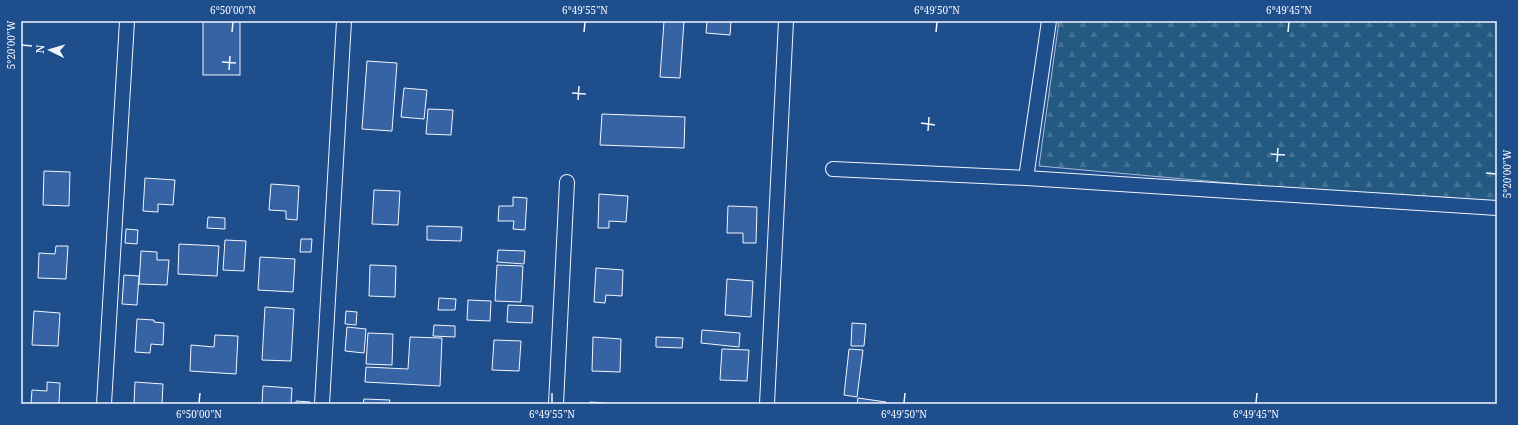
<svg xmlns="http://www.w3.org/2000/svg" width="1518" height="425" viewBox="0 0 1518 425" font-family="'Noto Serif',serif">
<defs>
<pattern id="forest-firs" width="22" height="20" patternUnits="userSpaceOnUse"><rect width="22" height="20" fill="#245a82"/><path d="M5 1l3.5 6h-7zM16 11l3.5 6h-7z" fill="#447295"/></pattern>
</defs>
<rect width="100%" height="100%" fill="#1f4e8c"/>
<!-- forest -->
<path fill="url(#forest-firs)" stroke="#a8bbd7" d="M1059 21H1497V207L1039 166Z"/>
<!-- building -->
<g fill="#3563a3" stroke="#f2f6ff">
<rect x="203" y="21" width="37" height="54"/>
<path d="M664 21H684L680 78 660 77Z"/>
<path d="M707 21H731L730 35 706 33Z"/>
<path d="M367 61 397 63 392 131 362 129Z"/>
<path d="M404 88 427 90 424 119 401 117Z"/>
<path d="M428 109 453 110 451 135 426 134Z"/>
<path d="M602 114 685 117 684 148 600 145Z"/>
<path d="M44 171 70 172 69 206 43 205Z"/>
<path d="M145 178 175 180 173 205 158 204V212L143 211Z"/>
<path d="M271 184 299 186 297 220 286 219V211L269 210Z"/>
<path d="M374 190 400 191 398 225 372 224Z"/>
<path d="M599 194 628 196 626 222 609 221V228H598Z"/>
<path d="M513 197 527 198 525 230 513 229 514 221H498L499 206H513Z"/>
<path d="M728 206 757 207 756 243H743V233H727Z"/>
<path d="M208 217 225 218V229L207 228Z"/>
<path d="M427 226 462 227 461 241 427 240Z"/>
<path d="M126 229 138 230 137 244 125 243Z"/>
<path d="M301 239H312L311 252H300Z"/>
<path d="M225 240 246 241 244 271 223 270Z"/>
<path d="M179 244 219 246 217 276 178 274Z"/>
<path d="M56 246H68L66 279 38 278 39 253 55 254Z"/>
<path d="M498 250 525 251 524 264 497 262Z"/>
<path d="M141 251 157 252V260H169L167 285 139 284Z"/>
<path d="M260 257 295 259 293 292 258 290Z"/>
<path d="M370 265 396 266 395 297 369 296Z"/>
<path d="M497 265 523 266 521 302 495 301Z"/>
<path d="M596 268 623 270 622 296 606 295 605 303 594 302Z"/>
<path d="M124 275 139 276 137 305 122 304Z"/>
<path d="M727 279 753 281 751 317 725 315Z"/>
<path d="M439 298 456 299 455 310H438Z"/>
<path d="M468 300 491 301 490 321 467 320Z"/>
<path d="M508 305 533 306 532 323 507 322Z"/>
<path d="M265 307 294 309 291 361 262 360Z"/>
<path d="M34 311 60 313 58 346 32 345Z"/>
<path d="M346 311 357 312 356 325 345 324Z"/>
<path d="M137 319 154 320V322L164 323 163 345 151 344 150 353 135 352Z"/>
<path d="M852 323 866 324 864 346H851Z"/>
<path d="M434 325 455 326V337L433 336Z"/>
<path d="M347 327 366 329 364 353 345 351Z"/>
<path d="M702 330 740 333 739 347 701 343Z"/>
<path d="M368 333 393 334 392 365 366 364Z"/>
<path d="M215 335 238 336 236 374 190 371 191 345 214 347Z"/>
<path d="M410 337 442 338 440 386 365 382 366 367 408 369Z"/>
<path d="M593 337 621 339 620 372 592 371Z"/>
<path d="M656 337 683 338 682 348 656 347Z"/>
<path d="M494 340 521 341 519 371 492 370Z"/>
<path d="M722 349 749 350 747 381 720 380Z"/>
<path d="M849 349 863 350 857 397 844 395Z"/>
<path d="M47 382 60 383 59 404H31L32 390 47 391Z"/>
<path d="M135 382 163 384 162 404H134Z"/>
<path d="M263 386 292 388 291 404H262Z"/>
<path d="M858 398 886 402V404H857Z"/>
<path d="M364 399 390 400 389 404H363Z"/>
<path d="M296 401 310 402V404H296Z"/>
<path d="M590 402 617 404H590Z"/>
</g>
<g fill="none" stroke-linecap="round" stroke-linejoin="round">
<defs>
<g id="street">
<path d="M833 169 1026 178 1497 208"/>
<path d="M1026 178 1049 21"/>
<path d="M104 404 127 21"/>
<path d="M322 404 344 21"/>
<path d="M556 404 567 182"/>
<path d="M767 404 786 21"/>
</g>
</defs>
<!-- street casing -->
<use href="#street" stroke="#f2f6ff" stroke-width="16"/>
<!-- street -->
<use href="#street" stroke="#1f4e8c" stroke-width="14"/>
</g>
<!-- ticks -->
<path fill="none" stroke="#f2f6ff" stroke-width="1.5" d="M232 32 233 22M584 32 585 22M936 32 937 22M1288 32 1289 22M22 45 32 46M222 62 236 63M229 70 230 56M572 93 586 94M578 100 579 86M921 123 935 125M928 131 929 117M1271 154 1285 155M1277 162 1278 148M1486 173 1496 174M199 403 200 393M552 403V393M904 403 905 393M1256 403 1257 393"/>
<!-- border -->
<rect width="1518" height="425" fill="none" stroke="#1f4e8c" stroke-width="44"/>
<!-- north arrow -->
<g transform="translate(50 50) rotate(275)" stroke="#1f4e8c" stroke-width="3" paint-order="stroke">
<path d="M0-3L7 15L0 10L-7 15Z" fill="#f2f6ff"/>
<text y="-6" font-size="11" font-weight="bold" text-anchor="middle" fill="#f2f6ff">N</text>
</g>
<rect x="22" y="22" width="1474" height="381" fill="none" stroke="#f2f6ff" stroke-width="1.5"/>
<g font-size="10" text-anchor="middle" fill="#f2f6ff">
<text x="233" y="14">6°50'00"N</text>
<text x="585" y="14">6°49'55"N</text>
<text x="937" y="14">6°49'50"N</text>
<text x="1289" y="14">6°49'45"N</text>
<text transform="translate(11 45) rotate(-90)" y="4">5°20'00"W</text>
<text transform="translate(1507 174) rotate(-90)" y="4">5°20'00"W</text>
<text x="199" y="418">6°50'00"N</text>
<text x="552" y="418">6°49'55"N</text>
<text x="904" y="418">6°49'50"N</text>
<text x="1256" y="418">6°49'45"N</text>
</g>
</svg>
